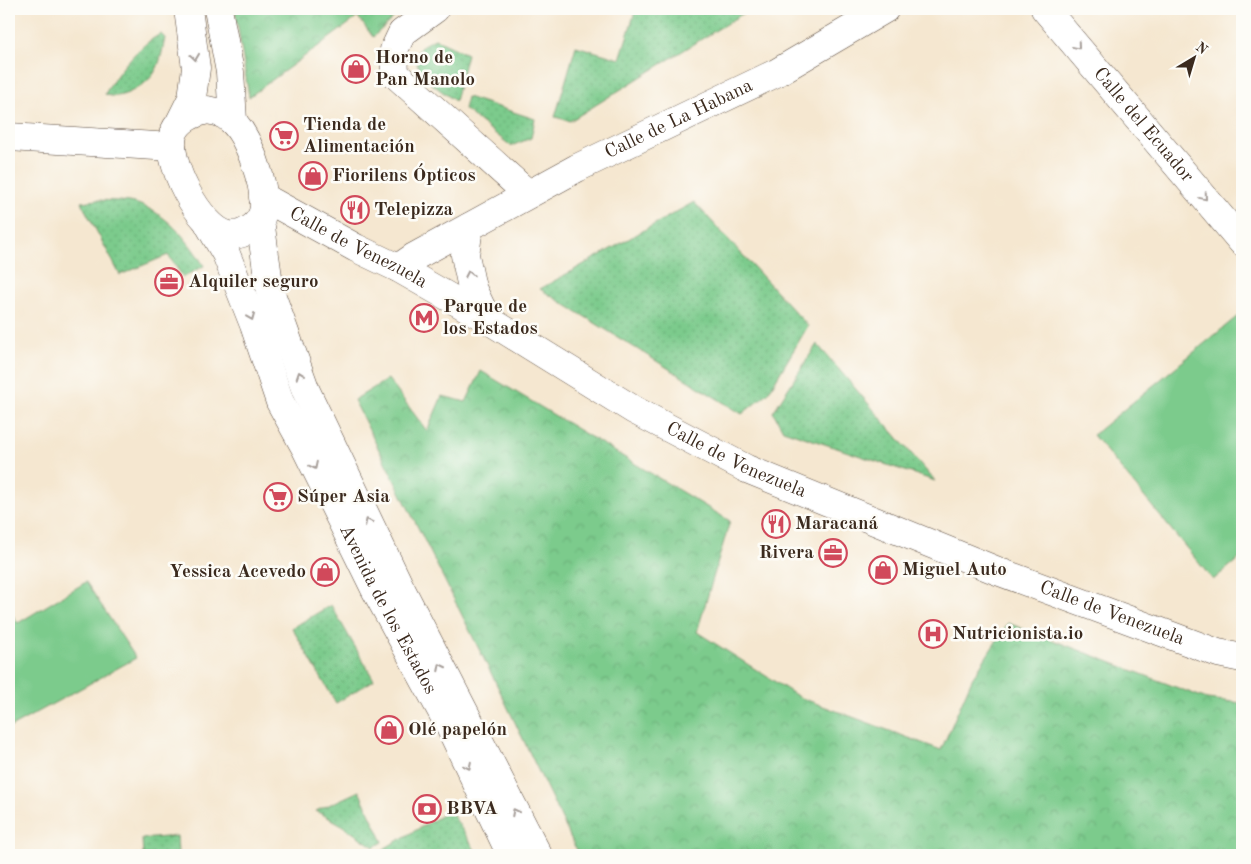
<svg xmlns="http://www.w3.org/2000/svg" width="1251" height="864" viewBox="0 0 1251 864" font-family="'Old Standard TT',serif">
<defs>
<pattern id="park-crowns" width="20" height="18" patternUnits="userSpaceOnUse" patternTransform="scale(1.25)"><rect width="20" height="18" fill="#7bcb8c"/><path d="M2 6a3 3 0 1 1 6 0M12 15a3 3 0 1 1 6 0" fill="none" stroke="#6bae78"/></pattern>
<pattern id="garden-dots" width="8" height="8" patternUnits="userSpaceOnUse" patternTransform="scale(1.25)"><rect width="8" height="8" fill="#7bcb8c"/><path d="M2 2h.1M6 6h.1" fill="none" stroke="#6bae78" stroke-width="1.8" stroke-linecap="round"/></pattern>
</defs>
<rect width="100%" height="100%" fill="#fdfcf7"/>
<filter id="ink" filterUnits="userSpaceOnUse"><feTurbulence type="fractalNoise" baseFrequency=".02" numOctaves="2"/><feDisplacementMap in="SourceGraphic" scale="10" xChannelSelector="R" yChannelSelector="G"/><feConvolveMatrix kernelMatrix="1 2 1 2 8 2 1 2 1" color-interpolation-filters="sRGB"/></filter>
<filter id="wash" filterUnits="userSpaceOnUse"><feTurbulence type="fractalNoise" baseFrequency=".0096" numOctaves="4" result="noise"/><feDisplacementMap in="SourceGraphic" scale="20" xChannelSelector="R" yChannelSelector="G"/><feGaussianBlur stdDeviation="1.12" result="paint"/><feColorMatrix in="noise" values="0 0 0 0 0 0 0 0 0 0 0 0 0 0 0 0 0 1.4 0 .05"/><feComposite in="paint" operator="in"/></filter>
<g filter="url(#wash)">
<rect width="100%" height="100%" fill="#f5e7d0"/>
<!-- grass -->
<g fill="#7bcb8c" stroke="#5b7a55">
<path d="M1239 315 1242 318V556L1213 580 1093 435Z"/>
<path d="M86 582 136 658 9 728V610L18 623Z"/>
</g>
<!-- park -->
<g fill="url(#park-crowns)" stroke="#5b7a55">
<path d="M235 9H403L373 37 358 17 249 97Z"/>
<path d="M481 371 730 521 697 632 799 697 941 750 972 679 1008 623 1207 699 1242 703V855H579L496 683 354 400 388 379 427 431 442 396 466 402Z"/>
</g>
<!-- garden -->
<g fill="url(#garden-dots)" stroke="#5b7a55">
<path d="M636 9H750L570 121 555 117 576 46 620 59Z"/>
<path d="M161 34 165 38C159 68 157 79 128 93 120 96 113 98 105 94 116 73 140 44 161 34Z"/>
<path d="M435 39 467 54 455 101 421 76 415 55 423 45Z"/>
<path d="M467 97 535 119 531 138 511 146 464 109Z"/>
<path d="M97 200C112 201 130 200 143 206 170 217 190 243 204 266L183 277 168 255 120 275 81 202Z"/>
<path d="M694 202 808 326 768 393 742 414 540 289Z"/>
<path d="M817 344 935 481 783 430 773 412Z"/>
<path d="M331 605 374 680 336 703 292 628Z"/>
<path d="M359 791 383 842 374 847 337 822 316 811Z"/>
<path d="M451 812 477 853 476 855H382L385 848 444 814Z"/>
<path d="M177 836 178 854 255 855H143L142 839Z"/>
</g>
</g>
<g filter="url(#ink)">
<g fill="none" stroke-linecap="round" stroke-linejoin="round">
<defs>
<g id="minor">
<path d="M218 9 230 72 233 121"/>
<path d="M435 9 402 33 394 50 395 74 528 194"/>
<path id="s1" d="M1045 9 1242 242"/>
<path d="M207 110C217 112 224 113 231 120 248 134 265 185 264 207 263 216 258 224 250 229 244 233 237 236 229 235 200 230 163 158 174 132 180 118 194 113 207 110Z"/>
<path d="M180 122 192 98 196 68 188 9"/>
<path d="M9 137 172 147"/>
<path id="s2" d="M263 197 356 248 398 268 487 319 634 410 747 469 1000 572 1218 653 1242 658"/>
<path d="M260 220 270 291 306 391 400 587 538 855"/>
<path id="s3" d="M209 225 226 254 254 325 280 402 306 449 375 589 448 723 511 855"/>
<path d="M469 227 465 255 472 288 487 319"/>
<path id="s4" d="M398 268 414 257 577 168 776 73 885 9"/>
</g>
</defs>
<!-- minor casing -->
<use href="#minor" stroke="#574639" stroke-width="29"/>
<!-- minor -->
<use href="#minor" stroke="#fff" stroke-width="28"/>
</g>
<!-- one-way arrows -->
<defs><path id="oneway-chevron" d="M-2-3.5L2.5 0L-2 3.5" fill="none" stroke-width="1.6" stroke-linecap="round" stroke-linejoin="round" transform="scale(1.25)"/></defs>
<g stroke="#a79f9a">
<use href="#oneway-chevron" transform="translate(1077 46) rotate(50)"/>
<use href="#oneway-chevron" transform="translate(195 57) rotate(82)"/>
<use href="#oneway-chevron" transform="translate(1204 197) rotate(50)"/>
<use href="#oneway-chevron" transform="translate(469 274) rotate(-101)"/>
<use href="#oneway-chevron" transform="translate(251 317) rotate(68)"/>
<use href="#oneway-chevron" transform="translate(300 375) rotate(-109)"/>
<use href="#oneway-chevron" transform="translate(314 466) rotate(64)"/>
<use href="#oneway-chevron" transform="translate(368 522) rotate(-116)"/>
<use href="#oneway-chevron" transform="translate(441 667) rotate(-117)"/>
<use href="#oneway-chevron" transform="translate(468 766) rotate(64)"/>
<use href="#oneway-chevron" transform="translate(515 812) rotate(-117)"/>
</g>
</g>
<!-- icons -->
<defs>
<symbol id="shop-ring" viewBox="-11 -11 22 22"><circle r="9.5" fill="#fdfcf7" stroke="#d1495b" stroke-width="1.5"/><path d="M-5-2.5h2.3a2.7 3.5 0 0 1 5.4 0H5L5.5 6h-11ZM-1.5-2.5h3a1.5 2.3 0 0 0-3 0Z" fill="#d1495b"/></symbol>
<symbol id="supermarket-ring" viewBox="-11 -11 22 22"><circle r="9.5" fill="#fdfcf7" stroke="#d1495b" stroke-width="1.5"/><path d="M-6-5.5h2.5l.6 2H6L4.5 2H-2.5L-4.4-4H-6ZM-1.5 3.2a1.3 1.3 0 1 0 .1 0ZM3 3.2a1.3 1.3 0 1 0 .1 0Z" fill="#d1495b"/></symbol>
<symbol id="restaurant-ring" viewBox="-11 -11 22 22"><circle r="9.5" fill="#fdfcf7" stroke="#d1495b" stroke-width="1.5"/><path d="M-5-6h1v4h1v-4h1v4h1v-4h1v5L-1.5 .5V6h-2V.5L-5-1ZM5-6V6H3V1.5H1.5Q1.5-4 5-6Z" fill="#d1495b"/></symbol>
<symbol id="office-ring" viewBox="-11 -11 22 22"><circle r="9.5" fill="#fdfcf7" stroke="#d1495b" stroke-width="1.5"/><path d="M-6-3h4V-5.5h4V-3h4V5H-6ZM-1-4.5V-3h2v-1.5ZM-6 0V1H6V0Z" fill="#d1495b"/></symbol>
<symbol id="metro-ring" viewBox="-11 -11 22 22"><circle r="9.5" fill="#fdfcf7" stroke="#d1495b" stroke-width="1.5"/><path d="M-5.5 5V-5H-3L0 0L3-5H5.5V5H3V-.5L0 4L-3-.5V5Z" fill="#d1495b"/></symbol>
<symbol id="hospital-ring" viewBox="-11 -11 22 22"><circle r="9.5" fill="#fdfcf7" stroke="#d1495b" stroke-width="1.5"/><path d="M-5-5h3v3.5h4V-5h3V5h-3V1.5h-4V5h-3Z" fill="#d1495b"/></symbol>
<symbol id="bank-ring" viewBox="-11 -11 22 22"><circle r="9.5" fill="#fdfcf7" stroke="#d1495b" stroke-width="1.5"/><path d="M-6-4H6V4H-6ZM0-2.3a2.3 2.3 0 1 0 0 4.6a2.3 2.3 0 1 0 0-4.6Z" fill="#d1495b"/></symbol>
</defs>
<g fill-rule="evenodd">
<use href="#shop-ring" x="340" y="53" width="32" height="32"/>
<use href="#supermarket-ring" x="268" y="120" width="32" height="32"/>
<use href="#shop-ring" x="297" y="160" width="32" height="32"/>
<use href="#restaurant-ring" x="339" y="194" width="32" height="32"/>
<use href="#office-ring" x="153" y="266" width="32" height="32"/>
<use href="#metro-ring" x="408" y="302" width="32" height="32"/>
<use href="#supermarket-ring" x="262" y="481" width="32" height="32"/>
<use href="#restaurant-ring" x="760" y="508" width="32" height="32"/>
<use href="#office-ring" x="817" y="537" width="32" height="32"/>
<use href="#shop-ring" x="867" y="554" width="32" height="32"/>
<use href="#shop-ring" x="309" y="556" width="32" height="32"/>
<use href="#hospital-ring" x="917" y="618" width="32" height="32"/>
<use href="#shop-ring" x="373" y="714" width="32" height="32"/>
<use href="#bank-ring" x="411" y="793" width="32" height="32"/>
</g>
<g text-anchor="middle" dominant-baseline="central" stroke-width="5" stroke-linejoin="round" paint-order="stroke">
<!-- poi labels -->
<g font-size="19" font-weight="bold" fill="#3b2a1e" stroke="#fdfcf7" text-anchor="start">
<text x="375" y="58">Horno de<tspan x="375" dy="22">Pan Manolo</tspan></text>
<text x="303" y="125">Tienda de<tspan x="303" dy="22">Alimentación</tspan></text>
<text x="332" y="176">Fiorilens Ópticos</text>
<text x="374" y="210">Telepizza</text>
<text x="188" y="282">Alquiler seguro</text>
<text x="443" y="307">Parque de<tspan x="443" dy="22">los Estados</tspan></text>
<text x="297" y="497">Súper Asia</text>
<text x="795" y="524">Maracaná</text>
<text x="814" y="553" text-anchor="end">Rivera</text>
<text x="902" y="570">Miguel Auto</text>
<text x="306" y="572" text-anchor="end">Yessica Acevedo</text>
<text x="952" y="634">Nutricionista.io</text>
<text x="408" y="730">Olé papelón</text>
<text x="446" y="809">BBVA</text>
</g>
<!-- street labels -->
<g font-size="19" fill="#3b2a1e" stroke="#fdfcf7">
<text stroke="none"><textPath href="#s4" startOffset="318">Calle de La Habana</textPath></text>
<text stroke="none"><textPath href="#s1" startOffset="152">Calle del Ecuador</textPath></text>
<text stroke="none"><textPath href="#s2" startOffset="108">Calle de Venezuela</textPath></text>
<text stroke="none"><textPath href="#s2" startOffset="542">Calle de Venezuela</textPath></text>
<text stroke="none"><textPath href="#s3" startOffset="425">Avenida de los Estados</textPath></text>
<text stroke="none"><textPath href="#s2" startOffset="948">Calle de Venezuela</textPath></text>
</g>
</g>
<!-- margin -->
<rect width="1251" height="864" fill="none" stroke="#fdfcf7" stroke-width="30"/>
<!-- north arrow -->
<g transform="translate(1194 58) rotate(38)" stroke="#fdfcf7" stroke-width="4" paint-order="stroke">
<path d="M0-4L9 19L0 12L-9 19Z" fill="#3b2a1e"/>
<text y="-8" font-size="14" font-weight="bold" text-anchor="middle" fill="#3b2a1e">N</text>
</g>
</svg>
